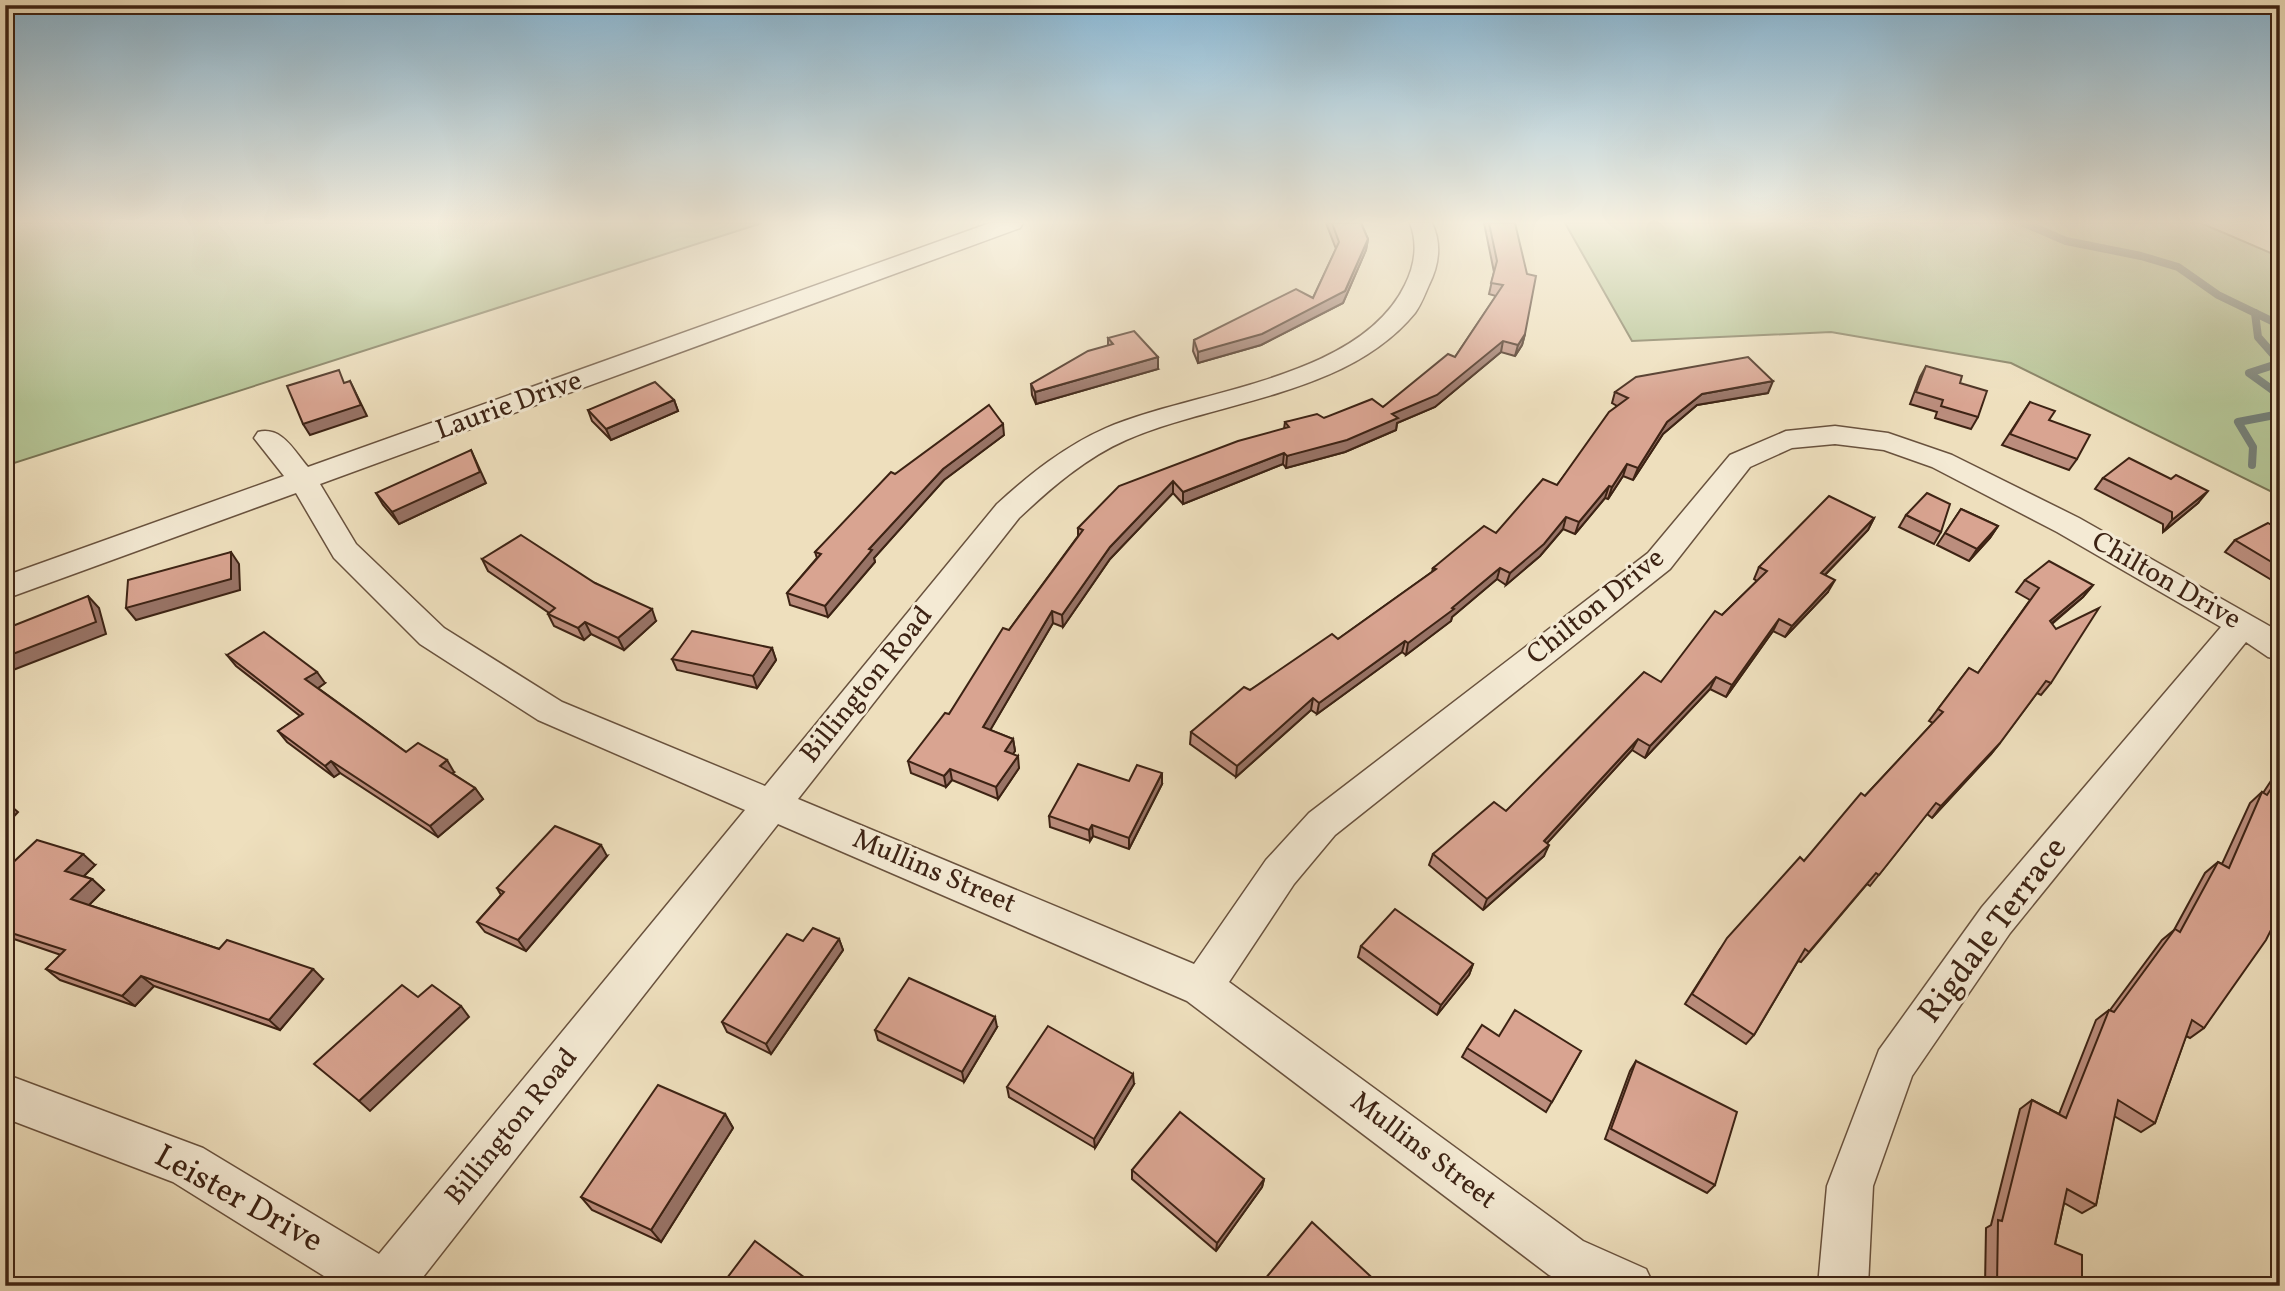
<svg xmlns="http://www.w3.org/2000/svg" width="2285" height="1291" viewBox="0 0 2285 1291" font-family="Vollkorn,serif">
<rect width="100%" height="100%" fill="#eedfbd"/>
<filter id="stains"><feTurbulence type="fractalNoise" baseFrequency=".00286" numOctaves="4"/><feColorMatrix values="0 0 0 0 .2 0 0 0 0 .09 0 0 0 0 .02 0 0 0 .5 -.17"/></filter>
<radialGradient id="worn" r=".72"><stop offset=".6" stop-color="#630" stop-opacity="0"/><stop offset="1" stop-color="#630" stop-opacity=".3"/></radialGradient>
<!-- green -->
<g fill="#b4c394" stroke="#787354" stroke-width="2">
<path d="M5 223H762L5 466Z"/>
<path d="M1565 223H2201L2280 257V496L2011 363 1831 332 1632 341Z"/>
</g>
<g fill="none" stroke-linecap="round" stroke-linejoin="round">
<!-- stream -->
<g stroke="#757f76" stroke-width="8">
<path d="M2024 223 2066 241 2141 256 2178 267 2218 295 2280 325"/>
<path d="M2255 313 2258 337 2280 362"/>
<path d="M2280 363 2249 373 2274 391 2280 399"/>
<path d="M2252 465 2253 447 2238 422 2280 414"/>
</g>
<defs>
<path id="minor" d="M990 223H1023L1020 228 320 484 356 544 444 628 562 702 765 786 997 504C1030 474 1065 446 1106 428 1195 390 1359 380 1405 285 1415 265 1418 244 1410 223H1432C1442 244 1439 265 1429 285 1425 294 1421 305 1415 313 1347 396 1218 400 1126 440 1085 458 1051 488 1019 518L798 799 1194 964 1266 860 1309 813 1648 553 1730 455 1786 431 1835 426 1888 433 1952 455 2079 518 2280 632V660L2268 657 2246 642 2010 933 1912 1076 1873 1186 1868 1286H1818L1827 1186 1879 1050 1982 907 2221 627 2057 532 1932 467 1884 450 1835 444 1792 448 1750 467 1670 569 1335 835 1294 884 1229 982 1583 1241 1646 1269 1654 1286H1572L1549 1275 1187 1001 778 824 416 1286H340L173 1182 5 1118V1074L203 1148 379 1254 745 810 538 720 420 644 334 558 296 493 5 599V576L284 476 254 438 258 432C282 426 294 451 308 467Z"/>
</defs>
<!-- minor casing -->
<use href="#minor" stroke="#69523e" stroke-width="3"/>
<!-- minor -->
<use href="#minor" fill="#f4ead4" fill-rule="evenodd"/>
</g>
<!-- wall -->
<g fill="#bb8d7d" stroke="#3d2314" stroke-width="2">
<path d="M1326 223H1361L1368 239 1366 250 1343 303 1261 345 1198 363 1193 351 1194 340 1313 298 1336 249Z"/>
<path d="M1484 223H1515L1525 334 1522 345 1515 356 1501 352 1435 407 1397 423 1396 430 1345 452 1286 468 1283 464 1183 504 1173 493 1110 559 1063 627 1053 623 990 730 1013 739 1015 751 1012 754 1019 768 998 799 952 780 946 787 911 773 908 761 949 714 1009 630 1078 536V528L1284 429 1285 422 1324 418 1383 407 1455 357 1496 296 1489 294 1494 272Z"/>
<path d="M1108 338 1158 369 1036 404 1032 395 1031 384 1108 346Z"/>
<path d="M1926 366 1960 383 1978 417 1971 429 1935 418 1937 412 1910 404 1920 377Z"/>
<path d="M1615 392 1768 393 1697 405 1663 434 1633 480 1623 476 1608 499 1605 498 1575 534 1563 529 1540 556 1506 585 1497 579 1452 617 1451 621 1406 655 1402 652 1317 714 1311 710 1236 777 1190 744 1191 732 1250 690 1338 639 1432 572 1433 568 1496 533 1557 485 1617 406 1612 403Z"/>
<path d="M674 400 678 411 611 440 592 421 588 410Z"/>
<path d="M2030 402 2049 420 2077 459 2069 470 2002 445Z"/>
<path d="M1004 435 944 480 874 558 875 562 828 617 790 605 787 593 817 558 815 552 895 474Z"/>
<path d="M2103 478 2198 503 2163 532V524L2095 489Z"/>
<path d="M486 483 399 524 383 505 376 493Z"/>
<path d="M1961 509 1998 526 1990 538 1969 561 1937 545Z"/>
<path d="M1906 515 1941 532 1934 544 1899 527Z"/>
<path d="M1874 518 1868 530 1825 575 1828 592 1785 637 1773 631 1726 697 1710 689 1645 758 1632 750 1547 843 1544 856 1483 910 1429 865 1433 854 1506 811 1661 682 1722 615 1757 581 1754 579 1759 567Z"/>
<path d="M2280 530V585L2225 552 2235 540Z"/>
<path d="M482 559 595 583 656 621 624 650 591 634 584 640 554 626 548 614 549 613 488 571Z"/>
<path d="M2025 580 2093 585 2083 597 2052 624 2051 683 2041 695 2037 693 1991 754 1932 818 1927 814 1870 886 1867 884 1801 962 1798 961 1754 1035 1746 1044 1685 1004 1720 949 1804 861 1933 723 1929 721 1969 668 1978 673 2030 600 2016 592Z"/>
<path d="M772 648 776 660 757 688 677 670 672 659Z"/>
<path d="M227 655 325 683 318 688 406 752 454 772 452 773 475 788 483 799 438 837 340 773 334 777 287 742 278 731 300 716 236 666Z"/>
<path d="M2280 767V912L2204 1028 2190 1038 2186 1036 2155 1123 2141 1132 2114 1116 2096 1205 2082 1213 2064 1203 2055 1244 2082 1286H1985L1986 1228 1991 1225 2020 1109 2032 1100 2059 1114 2096 1020 2109 1010H2110L2162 940 2174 930 2205 873 2218 862 2222 864 2250 803 2262 792 2263 793Z"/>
<path d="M1129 781 1162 784 1129 849 1093 836 1090 841 1050 827 1049 816Z"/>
<path d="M607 856 526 951 485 932 477 922 501 895 497 888Z"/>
<path d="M95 865 84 876 92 879 104 890 89 905 219 949 323 979 280 1030 154 986 135 1006 60 980 46 969 61 955 5 936V870Z"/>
<path d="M839 939 843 950 771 1054 727 1032 722 1022 803 941Z"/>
<path d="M1361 946 1473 964 1469 975 1437 1015 1358 957Z"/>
<path d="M997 1027 964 1082 878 1040 875 1030Z"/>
<path d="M1499 1036 1581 1051 1546 1112 1462 1057 1467 1048Z"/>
<path d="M1636 1061 1715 1185 1707 1193 1605 1139 1630 1071Z"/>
<path d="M1134 1084 1095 1148 1009 1097 1007 1087Z"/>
<path d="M725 1114 733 1128 661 1242 592 1210 581 1197Z"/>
<path d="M1132 1170 1264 1179 1262 1187 1216 1251 1132 1179Z"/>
<path d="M1265 1279 1381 1286H1264Z"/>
</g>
<!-- shaded-wall -->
<g fill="#987366" stroke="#3d2314" stroke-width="2">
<path d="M1368 239 1366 250 1343 303 1261 345 1198 363V352L1345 291Z"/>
<path d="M1525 334 1522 345 1515 356 1518 345Z"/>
<path d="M1503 341 1501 352 1435 407 1397 423 1396 430 1345 452 1286 468 1287 456 1392 414Z"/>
<path d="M1158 357V369L1036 404 1035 392Z"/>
<path d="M350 381 367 416 310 435 303 424Z"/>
<path d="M1773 381 1768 393 1697 405 1663 434 1633 480 1638 468 1667 422 1702 394Z"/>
<path d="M674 400 678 411 611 440 606 429Z"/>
<path d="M1003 424 1004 435 944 480 874 558 875 562 828 617 825 606 869 549 943 469Z"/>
<path d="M471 450 486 483 399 524 392 512Z"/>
<path d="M1284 453 1283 464 1183 504V492Z"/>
<path d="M1627 464 1623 476 1608 499 1612 487Z"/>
<path d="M1173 481V493L1110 559 1063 627 1062 615 1110 547Z"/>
<path d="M1609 486 1605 498 1575 534 1579 522Z"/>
<path d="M2208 491 2198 503 2163 532 2172 520Z"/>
<path d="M1566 517 1563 529 1540 556 1506 585 1510 573Z"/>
<path d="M1874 518 1868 530 1815 585 1821 573Z"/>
<path d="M1998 526 1990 538 1969 561 1977 549Z"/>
<path d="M231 552 239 564 240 590 136 620 126 608Z"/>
<path d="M1500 568 1497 579 1452 617 1451 621 1406 655 1408 643Z"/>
<path d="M1835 580 1828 592 1785 637 1792 626Z"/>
<path d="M2093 585 2083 597 2041 632 2050 621Z"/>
<path d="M88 596 99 608 106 634 13 670 5 662V657Z"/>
<path d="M652 609 656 621 624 650 618 638Z"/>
<path d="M1052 611 1053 623 985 739 983 727Z"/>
<path d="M1779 619 1773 631 1726 697 1732 685Z"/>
<path d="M585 622 591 634 584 640 578 628Z"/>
<path d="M1405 641 1402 652 1317 714 1319 703Z"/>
<path d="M772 648 776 660 757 688 753 676Z"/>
<path d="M317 672 325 683 314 691 305 679Z"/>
<path d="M1716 677 1710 689 1645 758 1650 746Z"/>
<path d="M1313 698 1311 710 1236 777 1237 766Z"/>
<path d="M1013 739 1015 751 1007 763 1005 751Z"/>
<path d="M1638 739 1632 750 1539 852 1544 841Z"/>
<path d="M2000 743 1991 754 1932 818 1941 806Z"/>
<path d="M1018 756 1019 768 998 799 996 787Z"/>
<path d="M447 760 454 772 448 777 440 766Z"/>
<path d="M331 761 340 773 334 777 325 766Z"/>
<path d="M950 769 952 780 946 787 944 776Z"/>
<path d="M1162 773V784L1129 849V838Z"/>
<path d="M475 788 483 799 438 837 430 826Z"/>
<path d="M5 801 18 812 5 826Z"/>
<path d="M1092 825 1093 836 1090 841 1089 830Z"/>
<path d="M601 845 607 856 526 951 518 940Z"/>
<path d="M1549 845 1544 856 1483 910 1487 899Z"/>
<path d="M83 854 95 865 78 882 65 871Z"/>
<path d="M92 879 104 890 84 910 71 899Z"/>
<path d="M839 939 843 950 771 1054 766 1044Z"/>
<path d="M1473 964 1469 975 1437 1015 1441 1005Z"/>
<path d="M313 969 323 979 280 1030 269 1020Z"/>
<path d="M141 976 154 986 135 1006 122 996Z"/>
<path d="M461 1006 469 1017 370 1111 359 1101Z"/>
<path d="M995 1017 997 1027 964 1082 962 1072Z"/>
<path d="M1133 1074 1134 1084 1095 1148 1094 1139Z"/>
<path d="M725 1114 733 1128 661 1242 651 1230Z"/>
<path d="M1264 1179 1262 1187 1216 1251 1217 1243Z"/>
</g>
<!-- building -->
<g fill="#d9a491" stroke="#3d2314" stroke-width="2">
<path d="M1332 223H1361L1368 239 1345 291 1262 334 1198 352 1194 340 1296 289 1313 298 1339 242Z"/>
<path d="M1489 223H1515L1527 274 1536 276 1525 334 1518 345 1503 341 1437 395 1392 414 1398 418 1347 440 1287 456 1284 453 1183 492 1173 481 1110 547 1062 615 1052 611 983 727 1013 739 1005 751 1018 756 996 787 950 769 944 776 908 761 945 713 949 714 1003 628 1009 630 1083 530 1078 528 1119 486 1238 441 1289 427 1285 422 1317 414 1324 418 1372 399 1383 407 1448 354 1455 357 1503 285 1491 283 1497 261Z"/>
<path d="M1134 331 1158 357 1035 392 1031 384 1088 351 1113 344 1108 338Z"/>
<path d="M1748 357 1773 381 1702 394 1667 422 1638 468 1627 464 1612 487 1609 486 1579 522 1566 517 1544 544 1510 573 1500 568 1452 608 1454 609 1408 643 1405 641 1319 703 1313 698 1237 766 1191 732 1244 687 1250 690 1332 634 1338 639 1436 569 1433 568 1484 526 1496 533 1543 479 1557 485 1609 412 1628 398 1615 392 1636 377Z"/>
<path d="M1926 366 1962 376 1960 383 1987 391 1978 417 1941 406 1943 400 1916 392Z"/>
<path d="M339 370 344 383 350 381 361 405 303 424 287 386Z"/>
<path d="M655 382 674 400 606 429 588 410Z"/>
<path d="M2030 402 2055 411 2049 420 2090 435 2077 459 2010 434Z"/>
<path d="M989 405 1003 424 943 469 869 549 872 550 825 606 787 593 821 554 815 552 891 472 895 474Z"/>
<path d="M471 450 480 472 392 512 376 493Z"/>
<path d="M2129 458 2171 479 2176 475 2208 491 2172 520V512L2103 478Z"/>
<path d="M1927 493 1950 504 1941 532 1906 515Z"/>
<path d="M1829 496 1874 518 1821 573 1835 580 1792 626 1779 619 1732 685 1716 677 1650 746 1638 739 1544 841 1549 845 1487 899 1433 854 1494 802 1506 811 1644 672 1661 682 1715 611 1722 615 1767 571 1759 567Z"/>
<path d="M1961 509 1998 526 1977 549 1945 533Z"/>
<path d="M2268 523 2280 530V567L2235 540Z"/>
<path d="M521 535 595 583 652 609 618 638 585 622 578 628 548 614 555 608 482 559Z"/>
<path d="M231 552V579L126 608 128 580Z"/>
<path d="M2049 561 2093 585 2050 621 2056 629 2099 608 2051 683 2046 681 2000 743 1941 806 1936 803 1879 875 1876 873 1809 952 1805 949 1754 1035 1692 994 1727 938 1800 857 1804 861 1861 793 1865 796 1943 712 1938 709 1969 668 1978 673 2039 588 2025 580Z"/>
<path d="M88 596 96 622 5 657V629Z"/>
<path d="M692 631 772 648 753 676 672 659Z"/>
<path d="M264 632 317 672 305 679 406 752 418 743 447 760 440 766 475 788 430 826 331 761 325 766 278 731 303 714 227 655Z"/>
<path d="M1078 764 1129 781 1137 765 1162 773 1129 838 1092 825 1089 830 1049 816Z"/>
<path d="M2280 775V912L2266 940 2204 1028 2192 1020 2155 1123 2118 1100 2096 1205 2067 1189 2055 1244 2082 1255V1286H1997L1998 1220 2002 1221 2032 1100 2066 1118 2109 1010 2114 1012 2175 929 2180 932 2218 862 2229 868 2262 792 2267 795Z"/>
<path d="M555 826 601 845 518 940 477 922 504 892 497 888Z"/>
<path d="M37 840 83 854 65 871 92 879 71 899 219 949 227 940 313 969 269 1020 141 976 122 996 46 969 65 950 5 931V914L9 910 5 909V870Z"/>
<path d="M1395 909 1473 964 1441 1005 1361 946Z"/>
<path d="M813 928 839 939 766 1044 722 1022 787 934 803 941Z"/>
<path d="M909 978 995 1017 962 1072 875 1030Z"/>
<path d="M402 985 418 997 432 985 461 1006 359 1101 314 1064Z"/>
<path d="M1515 1010 1581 1051 1552 1102 1467 1048 1482 1025 1499 1036Z"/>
<path d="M1048 1026 1133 1074 1094 1139 1007 1087Z"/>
<path d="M1636 1061 1737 1112 1715 1185 1611 1129Z"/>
<path d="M658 1085 725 1114 651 1230 581 1197Z"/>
<path d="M1180 1112 1264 1179 1217 1243 1132 1170Z"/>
<path d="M1312 1222 1381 1286H1273L1265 1279Z"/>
<path d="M755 1241 816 1286H721Z"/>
</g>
<!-- sky -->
<linearGradient id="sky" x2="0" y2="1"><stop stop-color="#89b7d4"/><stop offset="0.55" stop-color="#f7f1e1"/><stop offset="1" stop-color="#f7f1e1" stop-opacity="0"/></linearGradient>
<rect width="2285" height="404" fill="url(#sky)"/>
<g text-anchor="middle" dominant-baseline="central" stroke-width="6" stroke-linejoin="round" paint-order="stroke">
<!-- street labels -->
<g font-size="28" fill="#3d2314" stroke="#f4ead4">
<text transform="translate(509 406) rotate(-20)">Laurie Drive</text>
<text transform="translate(2166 581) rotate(30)">Chilton Drive</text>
<text transform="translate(1596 607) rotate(-39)">Chilton Drive</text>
<text transform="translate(867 685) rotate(-51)">Billington Road</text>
<text transform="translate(934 872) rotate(23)">Mullins Street</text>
<text transform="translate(512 1127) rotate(-51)">Billington Road</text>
<text transform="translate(1423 1151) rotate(37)">Mullins Street</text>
</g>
<!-- near-street labels -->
<g font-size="33" fill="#3d2314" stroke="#f4ead4">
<text transform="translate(1994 931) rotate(-53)">Rigdale Terrace</text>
<text transform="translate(238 1200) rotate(29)">Leister Drive</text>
</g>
</g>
<!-- margin -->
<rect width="2285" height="1291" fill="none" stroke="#eedfbd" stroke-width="28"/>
<rect x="7" y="7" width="2271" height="1277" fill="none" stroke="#3d2314" stroke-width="3.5"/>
<rect x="14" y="14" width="2257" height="1263" fill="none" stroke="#3d2314" stroke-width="2"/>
<rect width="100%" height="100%" filter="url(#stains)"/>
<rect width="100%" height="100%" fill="url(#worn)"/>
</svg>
